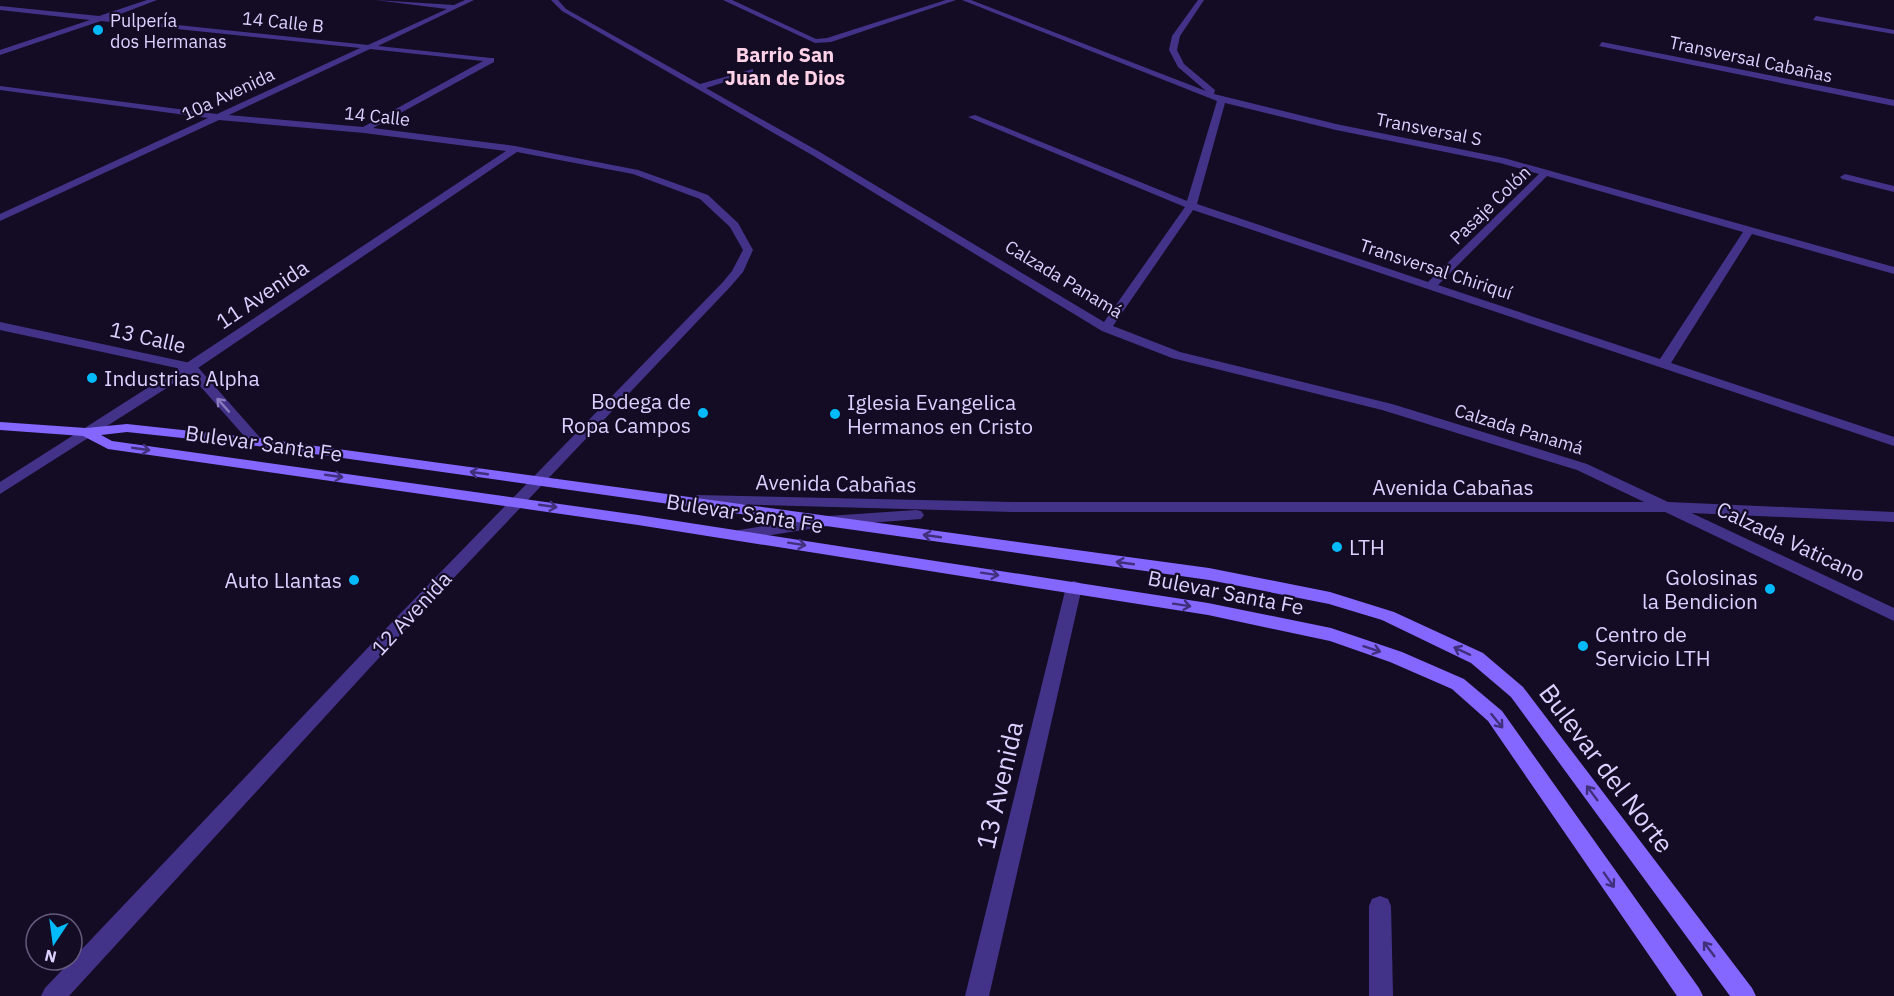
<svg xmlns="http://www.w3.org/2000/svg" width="1894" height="996" viewBox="0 0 1894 996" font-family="'IBM Plex Sans',sans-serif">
<rect width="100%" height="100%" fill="#140c25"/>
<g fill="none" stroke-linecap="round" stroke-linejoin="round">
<!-- minor -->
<g fill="#433388" fill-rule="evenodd">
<path d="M147 0H157L110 18 368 45 447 9 375 0 454 5 465 0H474L378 46 491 58H494V62L373 128 515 146 638 170 708 195 738 223 753 250 743 272 731 286 410 624 69 996H41L45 988 398 616 723 282 732 271 743 250 730 227 700 199 633 174 517 152 195 370 0 494V482L185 364 506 151 364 133 219 120 0 221V214L208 118 0 90V86L217 114 360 48 101 21 0 55V50L90 20 0 10V6L99 16ZM370 49 483 61 363 127 229 115Z"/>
<path d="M551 0H558L566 9 700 84 753 69V73L706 88 818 151 1104 322 1185 207 968 117 975 115 1187 201 1217 101 962 0H971L1206 91 1178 67 1169 50 1172 36 1198 0H1204L1180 36 1177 50 1184 64 1215 90 1214 94 1336 124 1504 158 1894 267V274L1752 234 1671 363 1894 437V446L1193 210 1113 326 1180 352 1392 404 1587 464 1894 608V621L1577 470 1382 410 1172 358 1102 331 812 155 562 11ZM1225 103 1336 130 1500 163 1539 174 1428 282 1197 204ZM1547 176 1743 232 1660 359 1438 285Z"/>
<path d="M723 0H732L816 39 827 38 946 0H956L831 42 815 43Z"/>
<path d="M1816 16 1894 30V34L1813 20Z"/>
<path d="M1602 42 1894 100V106L1599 46Z"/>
<path d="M1845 174 1894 186V192L1842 179 1840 177Z"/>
<path d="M1074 581 1080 583 1082 587 989 996H965L1066 587 1068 583Z"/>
<path d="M1380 896 1388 899 1391 906 1393 996H1369V906L1372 899Z"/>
</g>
<!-- tertiary -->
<g fill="#433388" fill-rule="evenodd">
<path d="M0 322 195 364 264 442 262 445H252L186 370 0 330Z"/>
<path d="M697 495 1012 502H1669L1894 512V522L1669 512H1012L692 503 689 500Z"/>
<path d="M916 510 921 511 924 515 921 519 828 526 739 540 731 535 739 530 828 516Z"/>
</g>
<!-- secondary -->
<path fill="#8367ff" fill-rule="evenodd" d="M0 422 86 428 127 424 257 438 1209 568 1330 592 1394 612 1483 653 1523 687 1752 988 1756 996H1730L1511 697 1471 663 1382 620 1329 604 1209 580 257 446 127 432 101 435 112 441 638 515 1208 603 1331 628 1402 652 1464 679 1502 711 1699 988 1703 996H1677L1488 721 1452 689 1390 662 1330 641 1208 615 638 525 108 449 83 436 0 430Z"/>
</g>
<!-- one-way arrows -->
<defs><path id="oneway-shaft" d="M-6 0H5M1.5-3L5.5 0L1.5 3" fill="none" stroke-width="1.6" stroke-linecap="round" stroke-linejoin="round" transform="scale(1.5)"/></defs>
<use stroke="#887abe" href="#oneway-shaft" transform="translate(223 405) rotate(-132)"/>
<g stroke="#40307c">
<use href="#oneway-shaft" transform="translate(141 449) rotate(8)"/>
<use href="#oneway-shaft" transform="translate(479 473) rotate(-172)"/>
<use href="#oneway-shaft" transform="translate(334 476) rotate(8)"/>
<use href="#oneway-shaft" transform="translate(548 506) rotate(8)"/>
<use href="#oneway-shaft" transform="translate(932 536) rotate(-172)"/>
<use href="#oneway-shaft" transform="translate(797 544) rotate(9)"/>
<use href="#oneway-shaft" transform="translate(1125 563) rotate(-172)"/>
<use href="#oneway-shaft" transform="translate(990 574) rotate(9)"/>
<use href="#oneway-shaft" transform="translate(1182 605) rotate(9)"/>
<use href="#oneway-shaft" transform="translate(1372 649) rotate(18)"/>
<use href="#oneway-shaft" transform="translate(1462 651) rotate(-155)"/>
<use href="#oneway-shaft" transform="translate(1497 721) rotate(51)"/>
<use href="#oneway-shaft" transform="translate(1592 793) rotate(-127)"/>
<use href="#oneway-shaft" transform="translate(1609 880) rotate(55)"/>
<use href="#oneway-shaft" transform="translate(1709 949) rotate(-127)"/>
</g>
<!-- markers -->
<g fill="#00bafb" stroke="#140c25" stroke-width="2">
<circle cx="98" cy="30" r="6"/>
<circle cx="92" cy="378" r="6"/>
<circle cx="703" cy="413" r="6"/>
<circle cx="835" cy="414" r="6"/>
<circle cx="1337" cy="547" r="6"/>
<circle cx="354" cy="580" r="6"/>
<circle cx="1770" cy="589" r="6"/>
<circle cx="1583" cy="646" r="6"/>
</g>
<g text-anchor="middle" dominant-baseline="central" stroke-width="4.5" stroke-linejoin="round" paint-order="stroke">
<!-- far-poi labels -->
<g font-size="18" fill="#ddd0ff" stroke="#140c25" text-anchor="start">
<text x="110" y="20">Pulpería<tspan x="110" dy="21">dos Hermanas</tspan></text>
</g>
<!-- far-street labels -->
<g font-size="18" fill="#ddd0ff" stroke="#140c25">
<text transform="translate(283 22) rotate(6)">14 Calle B</text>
<text transform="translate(1751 59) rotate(12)">Transversal Cabañas</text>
<text transform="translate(228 94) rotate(-25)">10a Avenida</text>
<text transform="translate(377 116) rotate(6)">14 Calle</text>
<text transform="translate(1429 129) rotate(11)">Transversal S</text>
<text transform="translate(1490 205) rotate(-44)">Pasaje Colón</text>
<text transform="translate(1436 269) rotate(18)">Transversal Chiriquí</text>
<text transform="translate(1064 279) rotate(31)">Calzada Panamá</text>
<text transform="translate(1519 429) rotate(17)">Calzada Panamá</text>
</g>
<!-- far-quarter labels -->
<g font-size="20" font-weight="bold" fill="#ffd2e7" stroke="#140c25">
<text x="785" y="54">Barrio San<tspan x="785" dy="23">Juan de Dios</tspan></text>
</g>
<!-- street labels -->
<g font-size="21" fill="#ddd0ff" stroke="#140c25">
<text transform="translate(262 294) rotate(-34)">11 Avenida</text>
<text transform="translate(148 337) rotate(13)">13 Calle</text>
<text transform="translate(264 443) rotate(8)">Bulevar Santa Fe</text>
<text transform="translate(836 483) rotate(1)">Avenida Cabañas</text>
<text x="1453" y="487">Avenida Cabañas</text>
<text transform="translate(745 513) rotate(9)">Bulevar Santa Fe</text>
<text transform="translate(1791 541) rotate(25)">Calzada Vaticano</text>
<text transform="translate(1226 592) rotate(11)">Bulevar Santa Fe</text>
<text transform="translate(411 613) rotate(-47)">12 Avenida</text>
</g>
<!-- poi labels -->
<g font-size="21" fill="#ddd0ff" stroke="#140c25" text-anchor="start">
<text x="104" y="378">Industrias Alpha</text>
<text x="691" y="401" text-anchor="end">Bodega de<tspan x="691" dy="24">Ropa Campos</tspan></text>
<text x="847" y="402">Iglesia Evangelica<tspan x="847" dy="24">Hermanos en Cristo</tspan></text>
<text x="1349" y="547">LTH</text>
<text x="1758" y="577" text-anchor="end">Golosinas<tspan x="1758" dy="24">la Bendicion</tspan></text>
<text x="342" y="580" text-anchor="end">Auto Llantas</text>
<text x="1595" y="634">Centro de<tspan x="1595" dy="24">Servicio LTH</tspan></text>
</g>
<!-- near-street labels -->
<g font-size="26" fill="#ddd0ff" stroke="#140c25">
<text transform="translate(1607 768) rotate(53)">Bulevar del Norte</text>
<text transform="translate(999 785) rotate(-77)">13 Avenida</text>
</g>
</g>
<!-- north arrow -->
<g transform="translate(54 942) rotate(193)"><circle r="28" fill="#140c25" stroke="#645a7c" stroke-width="1.5"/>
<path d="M0-4.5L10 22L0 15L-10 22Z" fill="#00bafb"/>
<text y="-9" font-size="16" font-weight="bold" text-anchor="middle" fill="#ddd0ff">N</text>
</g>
</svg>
